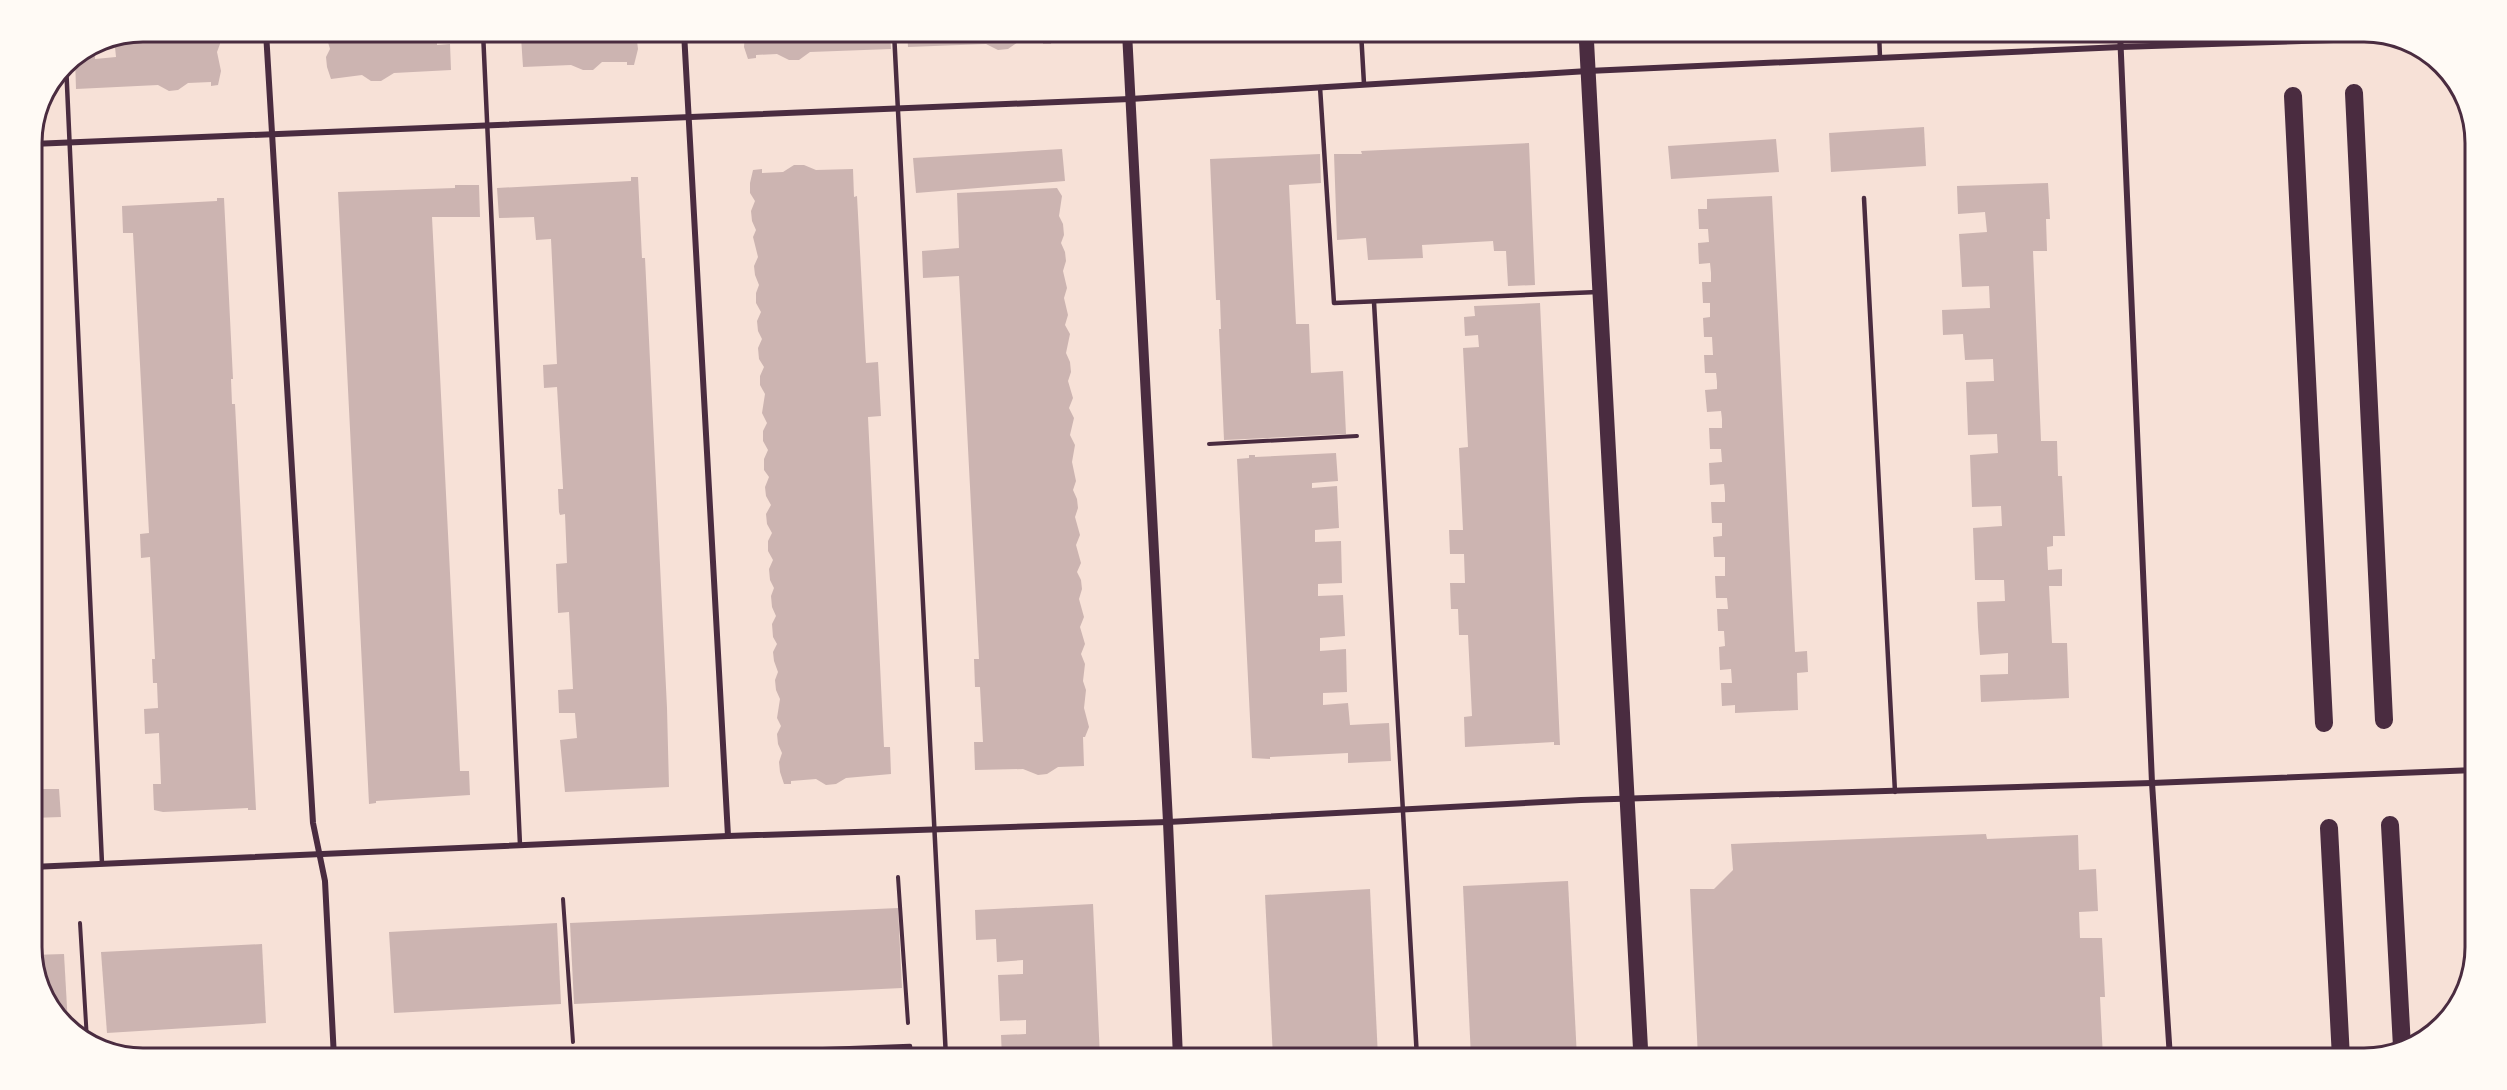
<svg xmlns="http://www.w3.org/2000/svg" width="2507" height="1090" viewBox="0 0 2507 1090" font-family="Quicksand,sans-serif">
<rect width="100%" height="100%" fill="#f7e1d7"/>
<!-- building -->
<g fill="#ccb4b1">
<path d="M143 32H220V44L217 52 221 71 218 85 211 86V82L188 83 178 90 169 91 158 85 76 89 75 57 95 54V59L116 57 114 37Z"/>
<path d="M325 32H432L433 43H437V45L450 44 451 70 394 73 381 81H371L362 75 331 79 327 67 326 57 330 49Z"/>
<path d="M531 32H633L637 41 638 49 634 65H627V62H602L593 70H583L571 65 523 67 521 37H531Z"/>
<path d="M745 32H890L891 49 810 52 799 60H789L777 54 756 55V58L748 59 744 47Z"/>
<path d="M907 32H1053L1051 44H1043V41L1018 42 1008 49 998 50 986 44 908 47Z"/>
<path d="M1924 127 1926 166 1831 172 1829 133Z"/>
<path d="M1776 139 1779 172 1671 179 1668 146Z"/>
<path d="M1529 143 1535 285 1508 286 1506 251H1494L1493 241 1422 245 1423 258 1368 260 1366 238 1337 240 1334 154H1362L1361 151Z"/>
<path d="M1062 149 1065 181 916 193 913 158Z"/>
<path d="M1320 154 1321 183 1289 185 1296 324H1309L1311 373 1343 371 1346 434 1224 440 1219 329H1221L1220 300H1216L1210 159Z"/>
<path d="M794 165H804L816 170 853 169 854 197 857 196 866 363 878 362 881 416 868 417 884 747H890L891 774 846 778 836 784 826 785 816 779 791 781V784H784L780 772 779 762 782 753 778 744 777 734 781 726 777 718 780 699 776 690 775 680 778 672 774 661 773 652 777 644 773 637 772 624 776 616 772 607 771 596 774 588 770 580 769 569 773 560 768 551V541L772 533 767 524 766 514 771 505 766 496 765 487 769 477 764 470V459L768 450 763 441V431L767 423 762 413 765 394 760 385V376L764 367 759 359 758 348 762 339 758 331 757 321 761 312 756 303V293L759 285 755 275 754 266 758 257 753 237 756 230 752 221 751 211 755 201 750 193V183L753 170 762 169V173L783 172Z"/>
<path d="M631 177H638L642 258H645L667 708 669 787 565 792 560 740 577 738 575 713H559L558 690 573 689 569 612 558 613 556 564 567 563 565 514 560 515 559 512 558 489H563V487L557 387 544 388 543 365 557 364 551 239 536 240 534 217 499 218 497 188 631 181Z"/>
<path d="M2048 183 2050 219H2046L2047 251H2033L2041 441H2057L2058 476H2062L2065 536H2053V546L2047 547 2048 570 2062 569V586H2049L2052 643H2067L2069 698 1981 702 1980 675 2008 674V653L1980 655 1978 627 1977 602 2005 601 2004 580H1975L1973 528 2002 526 2001 506 1972 507 1970 455 1998 453 1997 434 1968 435 1966 382 1994 381 1993 359 1965 360 1963 334 1943 335 1942 310 1990 308 1989 286 1962 287 1959 234 1987 232 1985 212 1958 214 1957 186Z"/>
<path d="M455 185H479L480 217H432L460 771H469L470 795 376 801V803L369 804 338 192 455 188Z"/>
<path d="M1057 188 1062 196 1059 216 1063 224 1064 235 1061 243 1065 252 1066 261 1063 271 1067 288 1064 298 1068 315 1065 325 1070 334 1066 353 1070 362 1071 372 1068 381 1073 398 1069 408 1074 418 1070 435 1075 445 1072 462 1076 481 1073 490 1077 499 1078 508 1075 517 1080 535 1076 545 1081 563 1077 572 1081 580 1082 589 1079 599 1084 617 1080 627 1085 644 1081 654 1085 664 1083 681 1086 690 1084 708 1089 727 1085 737H1083L1084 766 1058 767 1047 774 1038 775 1023 769 975 770 974 742H983L980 687H975L974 659H979L959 276 923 278 922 251 959 248 957 193Z"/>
<path d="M1772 196 1795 652 1807 651 1808 672 1797 673 1798 710 1735 713V705L1722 706 1721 683H1732L1731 669 1720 670 1719 647 1725 646 1724 631H1718L1717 609H1728L1727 598H1716L1715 576H1725V557H1714L1713 537 1722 536V523H1712L1711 502H1725V493L1724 484 1710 485 1709 463 1722 462 1721 449H1710L1709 428H1722V419L1721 411 1707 412 1705 390 1717 389V382L1716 373H1705L1704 355H1713L1712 337H1704L1703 318 1710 317V303H1703L1702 282H1711V273L1710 263 1699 264 1698 243 1709 242 1708 229H1699L1698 209H1707V199Z"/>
<path d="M217 198H224L233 379H231L232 404H235L256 810H248V808L163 812 154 810 153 784H161L159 733 145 734 144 709 158 708 157 683H153L152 659H155L150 557 141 558 140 534 149 533 133 233H123L122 206 217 201Z"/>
<path d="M1540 303 1560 745H1554V742L1465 747 1464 717 1472 716 1468 635H1459L1458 609H1451L1450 583H1465L1464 554H1450L1449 530H1463L1459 448 1468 447 1463 348 1479 347 1478 335 1465 336 1464 317 1475 316 1474 306Z"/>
<path d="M1336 453 1338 481 1312 483V488L1337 486 1339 528 1315 530V542L1341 541 1342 583 1318 584V596L1343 595 1345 636 1320 638V651L1346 649 1347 692 1323 693V705L1348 703 1350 725 1389 723 1391 761 1348 763V753L1270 757V759L1252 758 1237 459 1249 458V455H1255V457Z"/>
<path d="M32 461H36L39 512H32Z"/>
<path d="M32 603H34L43 789H59L61 817 32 818Z"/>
<path d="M1986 834 1987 839 2078 835 2079 870 2096 869 2098 911 2079 912 2080 938H2102L2105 997H2100L2103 1058H1698L1690 889H1714L1733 870 1731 844Z"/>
<path d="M1568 881 1577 1058H1471L1463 886Z"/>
<path d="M1370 889 1378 1058H1273L1265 895Z"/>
<path d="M1093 904 1100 1058H1002L1001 1035 1026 1034V1020L1000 1021 998 975 1023 974V960L997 962 996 939 976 940 975 910Z"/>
<path d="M898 908 902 988 574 1004 570 923Z"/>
<path d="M557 923 561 1004 394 1013 389 932Z"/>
<path d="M262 944 266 1023 107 1033 101 952Z"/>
<path d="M64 954 68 1025 54 1015 32 955Z"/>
</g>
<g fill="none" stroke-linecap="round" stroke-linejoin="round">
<!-- path -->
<g stroke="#4a2c40" stroke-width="4">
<path d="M1209 444 1357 436"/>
<path d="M898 877 908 1023"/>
<path d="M563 899 573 1042"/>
<path d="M80 923 87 1040"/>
</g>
<!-- service -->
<g stroke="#4a2c40" stroke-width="4.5">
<path d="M483 32 520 845"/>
<path d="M894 32 946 1058"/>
<path d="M1361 32 1364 84"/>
<path d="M1879 32 1880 58"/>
<path d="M66 63 102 864"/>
<path d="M1320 87 1334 303 1598 292"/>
<path d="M1864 198 1895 792"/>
<path d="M1374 302 1417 1058"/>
<path d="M593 1058 910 1046V1058"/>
</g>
<!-- minor -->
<g stroke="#4a2c40" stroke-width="6">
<path d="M266 32 313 823 325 881 334 1058"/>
<path d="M684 32 728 836"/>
<path d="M2120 32 2152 783 2170 1058"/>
<path d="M32 144 1130 99 1588 71 2121 47 2397 38"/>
<path d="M32 867 728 836 1168 822 1581 800 2152 783 2475 770"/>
</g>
<!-- tertiary -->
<path stroke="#4a2c40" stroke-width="10" d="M1127 32 1168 822 1178 1058"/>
<!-- primary -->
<path stroke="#4a2c40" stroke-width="15" d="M1586 32 1641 1058"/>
<!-- motorway -->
<g stroke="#4a2c40" stroke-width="18">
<path d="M2354 93 2384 720"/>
<path d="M2293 96 2324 723"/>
<path d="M2390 825 2402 1047"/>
<path d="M2329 828 2341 1058"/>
</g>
</g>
<!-- crop -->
<path d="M0 0H2507V1090H0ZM143 42H2364A101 101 0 0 1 2465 143V947A101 101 0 0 1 2364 1048H143A101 101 0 0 1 42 947V143A101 101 0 0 1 143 42Z" fill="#fffaf5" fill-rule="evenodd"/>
<path fill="none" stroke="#4a2c40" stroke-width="3" d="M143 42H2364A101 101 0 0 1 2465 143V947A101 101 0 0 1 2364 1048H143A101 101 0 0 1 42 947V143A101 101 0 0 1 143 42Z"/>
</svg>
